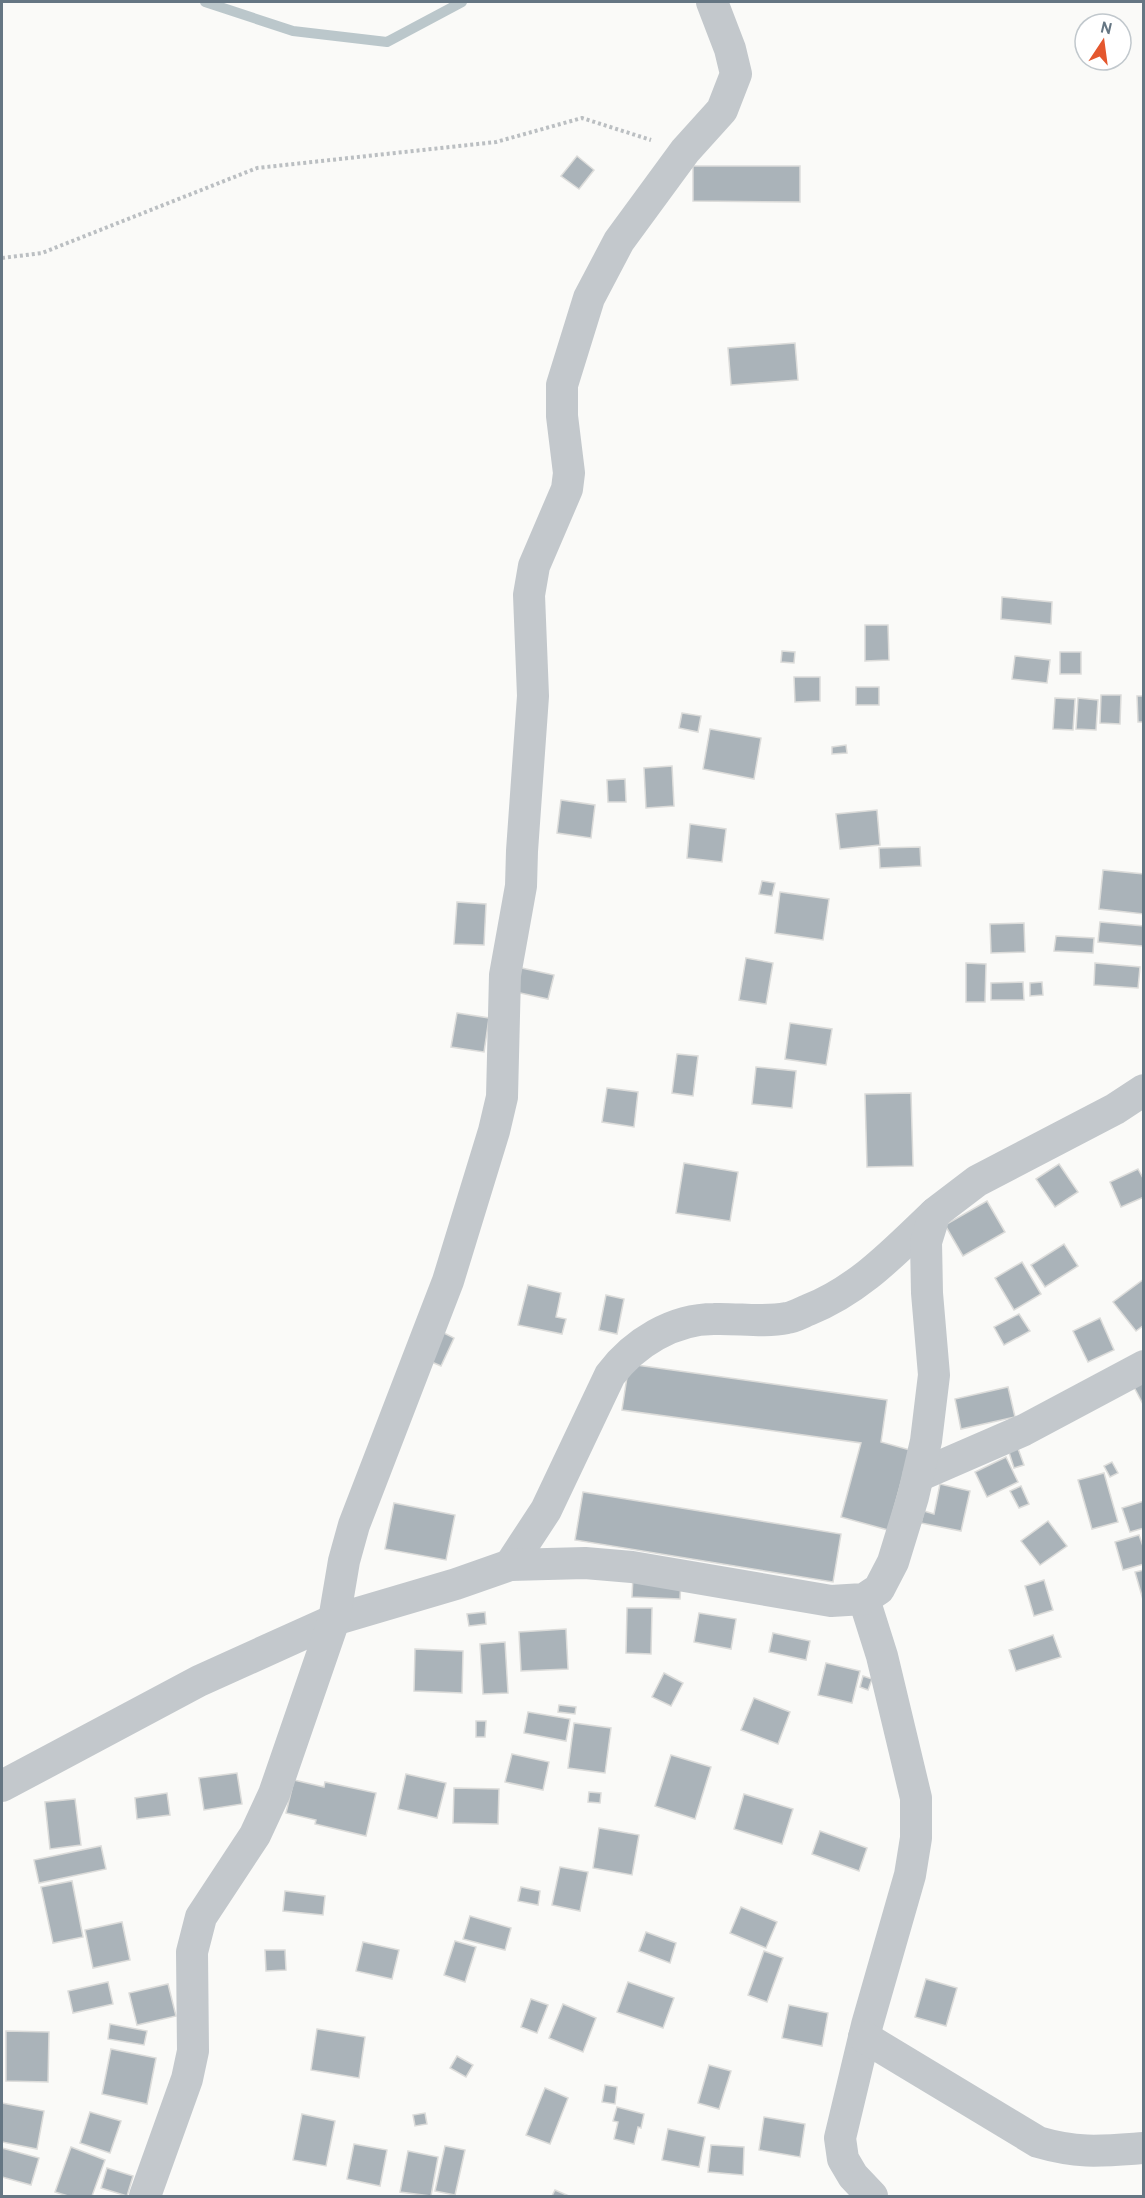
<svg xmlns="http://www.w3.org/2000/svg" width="1145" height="2198" viewBox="0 0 1145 2198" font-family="Overpass,sans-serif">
<rect width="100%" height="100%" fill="#fafaf8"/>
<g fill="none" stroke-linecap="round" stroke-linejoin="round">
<!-- stream -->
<path stroke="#bbc7cb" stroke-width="10" d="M205 2 293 31 387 42 462 2"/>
</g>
<!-- building -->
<g fill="#aab3b9" stroke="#dcdcda" stroke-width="1.5">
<path d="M577 156 594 170 579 189 561 176Z"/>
<path d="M693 166H800V202L693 201Z"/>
<path d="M795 343 798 380 731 385 728 348Z"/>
<path d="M1002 597 1052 602 1051 624 1001 619Z"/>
<path d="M865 625H888L889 660 865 661Z"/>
<path d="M782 651 795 652 794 663 781 662Z"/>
<rect x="1060" y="652" width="21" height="22"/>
<path d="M1015 656 1050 660 1047 683 1012 679Z"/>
<path d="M794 677H820V701L795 702Z"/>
<rect x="856" y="687" width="23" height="18"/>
<path d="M1101 695H1121L1120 724 1100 723Z"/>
<path d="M1137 696H1144V722H1138Z"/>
<path d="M1055 698 1075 699 1073 730 1053 729Z"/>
<path d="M1078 698 1098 700 1096 730 1076 729Z"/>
<path d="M682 713 701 716 698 732 679 728Z"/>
<path d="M710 729 761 738 754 779 703 769Z"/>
<path d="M846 745 847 753 832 754V747Z"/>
<path d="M672 766 674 806 646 808 644 768Z"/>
<path d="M625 779 626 802H608L607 780Z"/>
<path d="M561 800 595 805 591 838 557 833Z"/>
<path d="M877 810 880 845 840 849 836 814Z"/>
<path d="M690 824 726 829 722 862 687 858Z"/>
<path d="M920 847 921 866 880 868 879 848Z"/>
<path d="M1103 870 1144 874V914L1099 909Z"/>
<path d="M762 881 775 883 772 896 759 894Z"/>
<path d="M780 892 829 899 823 940 775 933Z"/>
<path d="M457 902 486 904 484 945 454 944Z"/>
<path d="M1100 922 1144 926 1143 946 1098 942Z"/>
<path d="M1024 923 1025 952 991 953 990 924Z"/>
<path d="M1056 936 1094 938 1093 953 1054 951Z"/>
<path d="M746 958 773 963 766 1004 739 1000Z"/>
<path d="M966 963 986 964 985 1002H966Z"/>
<path d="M1095 963 1140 967 1138 988 1094 985Z"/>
<path d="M517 967 554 975 548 999 511 991Z"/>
<path d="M1023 982 1024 1000H991V983Z"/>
<path d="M1042 982 1043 995 1030 996V983Z"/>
<path d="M457 1013 489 1018 484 1052 451 1047Z"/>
<path d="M790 1023 832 1029 826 1065 785 1059Z"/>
<path d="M677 1054 698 1056 693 1096 672 1093Z"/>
<path d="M756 1067 796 1071 792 1108 752 1104Z"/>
<path d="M607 1088 638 1092 634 1127 602 1122Z"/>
<path d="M911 1093 913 1166 867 1167 865 1094Z"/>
<path d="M684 1163 738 1172 730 1221 676 1213Z"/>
<path d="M1059 1164 1078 1192 1055 1207 1036 1179Z"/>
<path d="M1138 1169 1144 1180V1197L1121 1207 1110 1182Z"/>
<path d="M987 1201 1005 1232 963 1256 945 1225Z"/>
<path d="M1064 1244 1078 1266 1045 1287 1031 1265Z"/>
<path d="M1022 1262 1041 1294 1014 1310 995 1278Z"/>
<path d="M1144 1279V1325L1136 1331 1113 1302Z"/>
<path d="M528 1285 561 1293 556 1317 566 1319 562 1334 518 1325Z"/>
<path d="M606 1295 624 1299 617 1334 599 1330Z"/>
<path d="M1019 1314 1030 1331 1004 1345 994 1327Z"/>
<path d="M1100 1318 1114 1350 1088 1362 1073 1331Z"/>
<path d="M440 1331 454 1338 441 1366 427 1360Z"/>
<path d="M629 1364 887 1400 881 1442 910 1450 888 1530 841 1517 861 1443 622 1410Z"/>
<path d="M1144 1382V1406L1134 1387Z"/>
<path d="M1008 1387 1015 1417 961 1429 955 1399Z"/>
<path d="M1016 1443 1024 1465 1014 1468 1007 1446Z"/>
<path d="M1006 1457 1018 1482 987 1497 975 1472Z"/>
<path d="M1112 1462 1118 1473 1110 1477 1104 1466Z"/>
<path d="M1104 1473 1118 1522 1092 1529 1078 1480Z"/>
<path d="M940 1484 970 1491 961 1531 921 1523 924 1511 934 1514Z"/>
<path d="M1021 1486 1029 1504 1019 1508 1010 1491Z"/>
<path d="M583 1492 841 1534 833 1582 575 1540Z"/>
<path d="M1144 1501V1528L1130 1532 1122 1508Z"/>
<path d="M394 1503 455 1515 446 1560 385 1549Z"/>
<path d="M1048 1521 1067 1546 1040 1565 1021 1541Z"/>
<path d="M1139 1535 1144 1549V1564L1123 1570 1115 1542Z"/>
<path d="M1144 1570V1603L1135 1572Z"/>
<path d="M633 1577 681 1579 680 1599 632 1597Z"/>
<path d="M1044 1580 1053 1610 1034 1616 1025 1586Z"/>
<path d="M627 1608H652L651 1654 626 1653Z"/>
<path d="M485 1612 486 1624 469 1626 467 1614Z"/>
<path d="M699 1613 736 1619 731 1649 694 1642Z"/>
<path d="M566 1629 568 1669 521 1671 519 1632Z"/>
<path d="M773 1633 810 1641 806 1660 769 1652Z"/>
<path d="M1053 1635 1061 1657 1016 1671 1009 1650Z"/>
<path d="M505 1642 508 1693 483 1694 480 1644Z"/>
<path d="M415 1649 463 1651 462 1693 414 1691Z"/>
<path d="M826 1663 860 1671 852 1703 818 1695Z"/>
<path d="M664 1673 683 1683 671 1706 652 1697Z"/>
<path d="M863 1676 872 1679 868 1690 860 1687Z"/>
<path d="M754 1698 790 1712 778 1744 741 1730Z"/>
<path d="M559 1705 576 1707 575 1714 558 1712Z"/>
<path d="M528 1712 570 1719 566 1741 524 1733Z"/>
<path d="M476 1721H486L485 1737H476Z"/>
<path d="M574 1723 611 1728 605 1773 568 1768Z"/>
<path d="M512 1754 549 1762 543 1790 505 1782Z"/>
<path d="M671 1755 711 1767 695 1819 655 1806Z"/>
<path d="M237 1773 242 1804 204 1810 199 1778Z"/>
<path d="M406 1774 446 1783 437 1818 398 1809Z"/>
<path d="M294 1780 324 1787 325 1782 376 1793 366 1836 315 1824 316 1820 286 1813Z"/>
<path d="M454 1788 499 1789 498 1824 453 1823Z"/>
<path d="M589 1792 601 1793 600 1803 588 1802Z"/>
<path d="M167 1793 170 1815 137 1819 135 1798Z"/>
<path d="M744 1794 793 1809 782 1844 734 1829Z"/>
<path d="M75 1799 81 1845 50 1849 45 1802Z"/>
<path d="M599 1828 639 1835 632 1875 593 1868Z"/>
<path d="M820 1831 867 1848 859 1871 812 1854Z"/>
<path d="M101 1846 106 1869 39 1883 34 1860Z"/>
<path d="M560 1867 588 1872 580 1911 552 1905Z"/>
<path d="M72 1881 83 1937 53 1943 41 1887Z"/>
<path d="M521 1887 540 1891 538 1905 518 1901Z"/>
<path d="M285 1891 325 1896 323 1915 283 1911Z"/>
<path d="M741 1907 777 1922 766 1948 730 1933Z"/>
<path d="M470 1916 511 1928 505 1950 463 1939Z"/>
<path d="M122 1922 130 1960 93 1968 85 1930Z"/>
<path d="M646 1932 676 1943 670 1963 639 1951Z"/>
<path d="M455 1941 476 1947 465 1982 444 1975Z"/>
<path d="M363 1942 399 1950 392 1979 356 1971Z"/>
<path d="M265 1950H285L286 1970 266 1971Z"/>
<path d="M764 1951 783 1958 767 2002 748 1995Z"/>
<path d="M926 1979 957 1988 946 2026 915 2017Z"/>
<path d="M108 1982 113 2004 73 2013 68 1991Z"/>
<path d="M628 1982 674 1998 663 2028 617 2012Z"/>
<path d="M168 1984 176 2016 137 2025 129 1993Z"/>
<path d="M531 1999 548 2005 537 2033 521 2027Z"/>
<path d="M563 2004 596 2018 583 2052 549 2038Z"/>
<path d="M789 2005 828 2013 822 2046 782 2038Z"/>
<path d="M110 2024 147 2031 144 2045 108 2039Z"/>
<path d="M317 2029 365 2037 359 2078 311 2070Z"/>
<path d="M6 2031 49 2032 48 2082 6 2081Z"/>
<path d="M111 2049 156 2058 147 2104 102 2094Z"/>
<path d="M457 2056 473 2065 466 2077 450 2068Z"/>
<path d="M709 2065 731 2071 719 2109 698 2103Z"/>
<path d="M605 2085 617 2087 615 2104 602 2102Z"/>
<path d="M545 2088 568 2098 550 2144 526 2135Z"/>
<path d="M2 2103 44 2111 37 2149 2 2142Z"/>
<path d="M617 2107 644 2114 641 2128 638 2127 634 2144 614 2139 618 2122 613 2121Z"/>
<path d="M90 2112 121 2121 110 2153 80 2143Z"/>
<path d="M425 2113 427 2124 415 2126 413 2115Z"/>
<path d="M302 2114 335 2121 326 2166 293 2160Z"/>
<path d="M764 2117 805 2124 800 2157 759 2150Z"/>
<path d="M668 2129 705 2137 699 2167 662 2160Z"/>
<path d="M354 2144 387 2150 380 2186 347 2179Z"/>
<path d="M711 2145 744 2147 743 2175 708 2172Z"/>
<path d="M445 2146 465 2150 455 2195 435 2191Z"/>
<path d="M71 2147 105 2160 92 2196H68L55 2192Z"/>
<path d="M2 2148 39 2158 31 2185 2 2177Z"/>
<path d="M408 2151 438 2157 431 2196 400 2192Z"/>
<path d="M107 2168 133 2176 127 2196 101 2188Z"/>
<path d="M555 2190 569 2196H552Z"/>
</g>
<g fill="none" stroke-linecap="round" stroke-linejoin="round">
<!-- path -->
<path stroke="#bbbfc2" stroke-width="4" stroke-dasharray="3 3" stroke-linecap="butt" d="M2 258 42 253 257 168 496 142 582 118 651 140"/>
<!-- minor -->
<g stroke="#c3c8cc" stroke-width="32">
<path d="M918 1476 1024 1430 1144 1366"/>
<path d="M510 1565 546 1510 610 1375C634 1343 673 1319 714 1319 738 1318 763 1323 787 1318 794 1317 801 1313 808 1310 859 1290 895 1251 934 1214"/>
<path d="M864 1599 882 1656 916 1798V1838L910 1875 867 2025 840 2138 843 2159 853 2176 872 2196"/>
<path d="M2 1786 199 1681 334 1620 456 1584 510 1565 585 1563 632 1567 831 1601 864 1599 879 1589 893 1562 913 1497 926 1441 934 1375 927 1293 926 1242 935 1213 977 1181 1115 1109 1144 1090"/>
<path d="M864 2037 1038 2142C1079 2154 1102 2151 1144 2148"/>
<path d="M145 2196 187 2079 193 2051 192 1952 201 1917 255 1835 274 1794 334 1620 344 1561 354 1525 448 1281 494 1131 502 1097 505 975 521 886 522 851 533 696 529 595 534 566 567 489 569 473 562 416V385L589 298 619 241 685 151 722 110 736 74 730 49 712 2"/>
</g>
</g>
<!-- border -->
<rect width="1145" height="2198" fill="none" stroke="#657683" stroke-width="6"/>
<!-- north arrow -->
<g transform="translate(1103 42) rotate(13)"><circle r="28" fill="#ffffff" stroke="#c1c8cd" stroke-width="1.5"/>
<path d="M0-4.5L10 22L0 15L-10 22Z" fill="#e4572e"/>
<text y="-9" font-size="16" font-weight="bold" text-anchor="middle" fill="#657683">N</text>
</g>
</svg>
